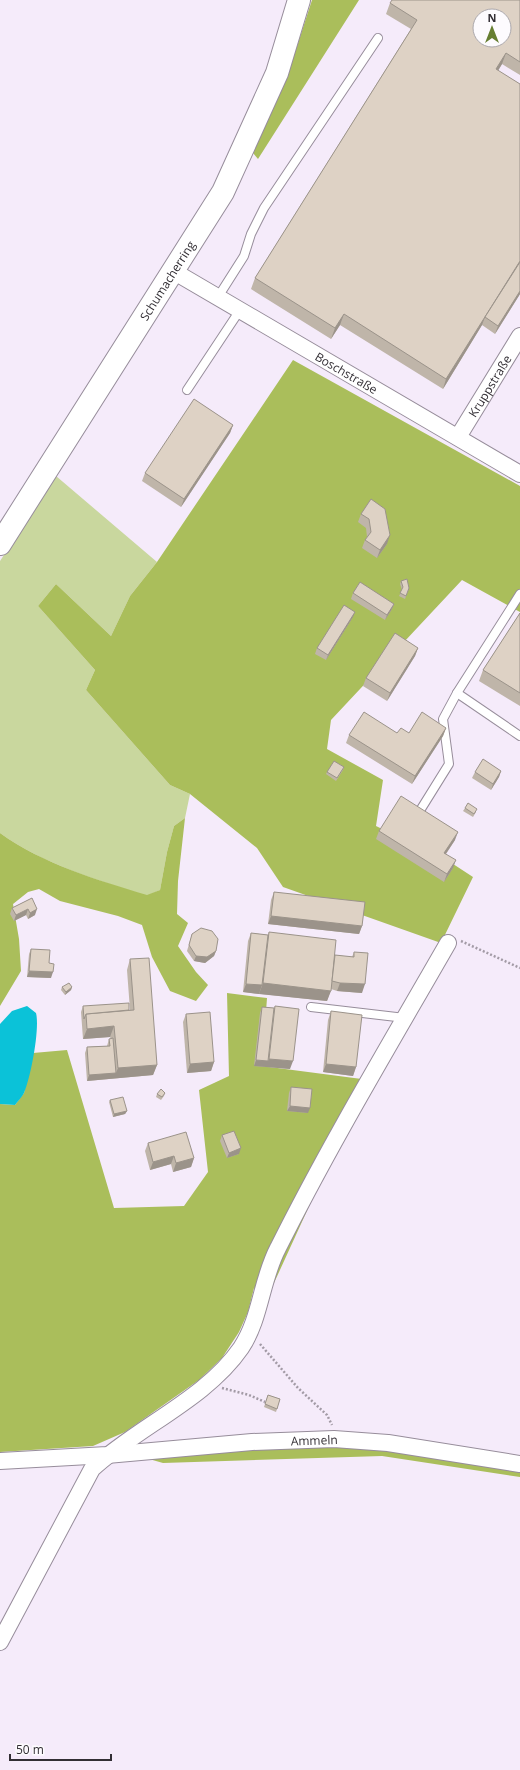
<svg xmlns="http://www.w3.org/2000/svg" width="520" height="1770" viewBox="0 0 520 1770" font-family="'Open Sans',sans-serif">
<rect width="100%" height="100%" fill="#f5ebfa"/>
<!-- green -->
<path fill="#c9d79e" d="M56 476 157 562 130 596 111 636 56 584 38 606 95 670 86 690 170 785 190 794 185 818 174 826 167 852 160 890 147 896C97 880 43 864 0 833V561Z"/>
<!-- forest -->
<g fill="#aabe5b">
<path d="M312 0H359L258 159 253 153 288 74Z"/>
<path d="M293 360 520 486V612L462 580 331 720 327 749 383 780 376 826 450 862 473 877 441 943 283 887 257 848 190 794 170 785 86 690 95 670 38 606 56 584 111 636 130 596 157 562Z"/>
<path d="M185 818 178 881 177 914 188 923 178 946 196 972 208 985 196 1001 170 991 152 957 142 925 118 916 60 901 39 889 28 892 13 904 19 939 21 971 0 1006V833C43 864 97 880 147 895L160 890 167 852 174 826Z"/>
<path d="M227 993 267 998 262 1066 377 1081 322 1178 274 1283 254 1288 248 1312 239 1332 222 1358 199 1380 125 1432 93 1446 0 1452V1104L15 1105 24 1093 33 1053 67 1050 114 1208 184 1206 208 1172 199 1090 229 1076Z"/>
<path d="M249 1447H387L520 1467V1477L382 1456 163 1463 135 1455Z"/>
</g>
<!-- water -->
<path fill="#0bc2d8" d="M27 1006 36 1013C40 1028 31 1077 24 1093 22 1097 18 1101 15 1105L0 1104V1024L12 1011Z"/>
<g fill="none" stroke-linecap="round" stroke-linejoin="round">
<defs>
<g id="lane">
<path d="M218 297 244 256 251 234 264 208 378 38"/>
<path d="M187 390 240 310"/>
<path d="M457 693 520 736"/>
<path d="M421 809 449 764 443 719 457 693 520 594"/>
<path d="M311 1007 405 1018"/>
</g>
<g id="street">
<path id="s1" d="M173 271 520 474"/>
<path id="s2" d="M458 437 520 336"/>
<path id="s3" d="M0 1461 107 1455 252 1442 334 1439 388 1443 520 1464"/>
<path d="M0 1642 92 1469C137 1427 206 1399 241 1348 261 1318 261 1280 278 1248 330 1144 390 1044 448 943"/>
</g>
<g id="secondary">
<path id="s4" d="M0 544 223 192 277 73 299 0"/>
</g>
</defs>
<!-- lane casing -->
<use href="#lane" stroke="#978d9b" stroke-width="10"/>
<!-- street casing -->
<use href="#street" stroke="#978d9b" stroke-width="18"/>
<!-- secondary casing -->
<use href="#secondary" stroke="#978d9b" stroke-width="24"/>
<!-- path -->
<g stroke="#a39ba6" stroke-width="2.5" stroke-dasharray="2 2" stroke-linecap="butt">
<path d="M461 941 520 968"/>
<path d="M260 1344 298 1388 327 1415 332 1425"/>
<path d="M222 1388 249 1395 265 1402"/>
</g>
<!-- lane -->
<use href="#lane" stroke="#fff" stroke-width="8"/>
<!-- street -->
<use href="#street" stroke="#fff" stroke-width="16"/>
<!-- secondary -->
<use href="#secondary" stroke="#fff" stroke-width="22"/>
</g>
<!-- wall -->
<g fill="#bfb5a9">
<path d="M520 0V75L502 64 498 71 520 84V294L495 334 482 325 443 389 340 325 331 339 251 289 255 278 411 29 386 14 390 3Z"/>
<path d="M233 425 230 433 181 507 142 481 145 473Z"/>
<path d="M371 499 387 544 377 558 362 548 365 540 367 537 366 528 358 522 361 514Z"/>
<path d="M401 581 409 588 405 599 399 596 402 590 400 584Z"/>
<path d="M353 593 394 604 392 609 385 620 351 599Z"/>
<path d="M520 613V706L479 681 483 670Z"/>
<path d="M353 617 326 660 315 654 317 648Z"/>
<path d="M418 648 415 656 387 701 363 686 366 678Z"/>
<path d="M446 728 443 736 412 784 346 743 349 735 409 733Z"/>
<path d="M344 767 343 770 336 781 326 774 327 772Z"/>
<path d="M501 771 499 777 491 790 472 778 475 772Z"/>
<path d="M465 808 476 812 473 817 463 811Z"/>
<path d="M379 831 455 840 446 854 453 868 444 882 376 839Z"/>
<path d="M274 892 362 926 359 934 268 924 271 900Z"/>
<path d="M32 898 35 915 28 919 26 915 14 921 10 914 12 908Z"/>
<path d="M269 932 335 955 352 957 354 952 362 993 337 991 331 989 327 1001 243 992 248 941 251 933 268 935Z"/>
<path d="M192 934 216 951 214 956 205 963 194 961 187 951Z"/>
<path d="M31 949 49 963 51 978 27 977 29 954Z"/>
<path d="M130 959 157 1065 153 1075 87 1081 85 1053 87 1047 107 1046 109 1039H111L110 1037 83 1039 81 1012 83 1006 130 1010 127 970Z"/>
<path d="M62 987H72L71 990 65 995 61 990Z"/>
<path d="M275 1006 290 1069 254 1066 260 1013 262 1007 274 1008Z"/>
<path d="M331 1011 356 1067 353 1076 323 1072 328 1020Z"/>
<path d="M186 1014 214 1062 211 1071 187 1073 183 1022Z"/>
<path d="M291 1087 308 1113 287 1111 289 1093Z"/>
<path d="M165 1093 164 1096 161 1100 156 1097 157 1094Z"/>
<path d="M110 1100 127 1111 125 1114 113 1117 109 1102Z"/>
<path d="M222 1135 239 1154 227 1158 220 1141Z"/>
<path d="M148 1143 194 1158 191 1167 173 1172 171 1164 150 1170 145 1151Z"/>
<path d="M268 1395 280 1399 276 1412 264 1407Z"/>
</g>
<!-- shaded-wall -->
<g fill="#9b938a">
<path d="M506 53 502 64 492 80 496 69Z"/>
<path d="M520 261V265L485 317 482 325 443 389 446 379Z"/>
<path d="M520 291V294L495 334 498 326Z"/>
<path d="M344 314 340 325 331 339 335 328Z"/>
<path d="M233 425 230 433 181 507 184 499Z"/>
<path d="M390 535 387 544 377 558 380 550Z"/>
<path d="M394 604 392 609 385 620 387 615Z"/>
<path d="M355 612 353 617 326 660 328 655Z"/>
<path d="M418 648 415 656 387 701 390 693Z"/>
<path d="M446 728 443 736 412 784 415 776Z"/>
<path d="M501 771 499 777 491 790 493 784Z"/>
<path d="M458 832 455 840 441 861 444 853Z"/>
<path d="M456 860 453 868 444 882 447 874Z"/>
<path d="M28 909 26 915 14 921 16 915Z"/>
<path d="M37 909 35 915 28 919 30 913Z"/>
<path d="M271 916 362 926 359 934 268 924Z"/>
<path d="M216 951 214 956 205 963 194 961 196 956Z"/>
<path d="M29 971 53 972 51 978 27 977Z"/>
<path d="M263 983 331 991 327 1001 259 994Z"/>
<path d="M340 983 365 984 362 993 337 991Z"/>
<path d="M246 984 262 985 259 994 243 992Z"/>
<path d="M72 987 71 990 65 995 66 992Z"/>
<path d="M114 1026 110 1037 83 1039 87 1029Z"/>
<path d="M269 1059 293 1061 290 1069 254 1066 256 1060 268 1061Z"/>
<path d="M214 1062 211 1071 187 1073 190 1064Z"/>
<path d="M326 1064 356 1067 353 1076 323 1072Z"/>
<path d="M157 1065 153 1075 87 1081 89 1075 116 1073 118 1068Z"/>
<path d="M290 1106 310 1108 308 1113 287 1111Z"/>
<path d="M127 1111 125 1114 113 1117 114 1114Z"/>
<path d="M241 1148 239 1154 227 1158 229 1153Z"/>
<path d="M174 1156 171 1164 150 1170 153 1162Z"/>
<path d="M194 1158 191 1167 173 1172 176 1163Z"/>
</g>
<!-- building -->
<g fill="#ded2c5" stroke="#9b938a" fill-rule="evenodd">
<path d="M392 0H520V62L506 53 496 69 520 84V261L446 379 344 314 335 328 255 278 417 20 390 3ZM480 16H504V40H480Z"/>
<path d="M520 262V291L498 326 485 317Z"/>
<path d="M194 399 233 425 184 499 145 473Z"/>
<path d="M371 499 385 509 390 535 380 550 365 540 371 532 369 519 361 514Z"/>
<path d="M407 579 409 588 406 596 400 593 403 587 401 581Z"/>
<path d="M360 582 394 604 387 615 353 593Z"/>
<path d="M344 605 355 612 328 655 317 648Z"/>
<path d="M520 613V693L483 670Z"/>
<path d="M395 633 418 648 390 693 366 678Z"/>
<path d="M364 712 397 733 401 728 409 733 422 712 446 728 415 776 349 735Z"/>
<path d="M483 759 501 771 493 784 475 772Z"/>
<path d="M334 761 344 767 337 778 327 772Z"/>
<path d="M401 796 458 832 444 853 456 860 447 874 379 831Z"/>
<path d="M468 803 477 809 474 814 465 808Z"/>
<path d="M274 892 365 902 362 926 271 916Z"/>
<path d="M32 898 37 909 30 913 28 909 16 915 12 908Z"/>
<path d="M201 928 212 931 218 939 216 951 207 957 196 956 189 945 192 934Z"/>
<path d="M269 932 336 940 331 991 263 983Z"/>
<path d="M251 933 268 935 262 985 246 984Z"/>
<path d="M31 949 50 950 49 963 54 964 53 972 29 971Z"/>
<path d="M354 952 368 953 365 984 340 983 332 981 335 955 354 957Z"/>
<path d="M149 958 157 1065 118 1068 114 1026 87 1029 86 1014 134 1010 130 959Z"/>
<path d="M69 983 72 987 66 992 62 987Z"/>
<path d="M129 1003V1010L86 1014 84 1019 83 1006Z"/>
<path d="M275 1006 299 1009 293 1061 269 1059Z"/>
<path d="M262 1007 274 1008 268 1061 256 1060Z"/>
<path d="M331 1011 362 1015 356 1067 326 1064Z"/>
<path d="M210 1012 214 1062 190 1064 186 1014Z"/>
<path d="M113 1038 116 1073 89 1075 87 1047 110 1046 109 1039Z"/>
<path d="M291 1087 312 1089 310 1108 290 1106Z"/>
<path d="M161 1089 165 1093 162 1097 157 1094Z"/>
<path d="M123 1097 127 1111 114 1114 110 1100Z"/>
<path d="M234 1131 241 1148 229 1153 222 1135Z"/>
<path d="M186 1132 194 1158 176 1163 174 1156 153 1162 148 1143Z"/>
<path d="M268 1395 280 1399 277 1409 265 1404Z"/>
</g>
<g text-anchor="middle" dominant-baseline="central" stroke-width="4" stroke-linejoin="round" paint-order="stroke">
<!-- street labels -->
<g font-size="12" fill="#322e34" stroke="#fdfbfe">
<text stroke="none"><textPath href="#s4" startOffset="312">Schumacherring</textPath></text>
<text stroke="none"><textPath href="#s1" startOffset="201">Boschstraße</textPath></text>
<text stroke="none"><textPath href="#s2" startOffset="60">Kruppstraße</textPath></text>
<text stroke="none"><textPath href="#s3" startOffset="315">Ammeln</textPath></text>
</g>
</g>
<!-- north arrow -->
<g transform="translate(492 28)"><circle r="19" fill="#fdfbfe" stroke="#aca9ad"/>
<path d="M0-3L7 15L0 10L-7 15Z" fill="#667e31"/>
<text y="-6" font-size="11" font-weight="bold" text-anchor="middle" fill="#322e34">N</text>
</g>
<!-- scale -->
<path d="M10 1754v6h101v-6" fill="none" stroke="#322e34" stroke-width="2"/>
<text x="16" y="1754" font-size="12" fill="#322e34" stroke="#fdfbfe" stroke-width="3" paint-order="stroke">50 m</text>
</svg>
